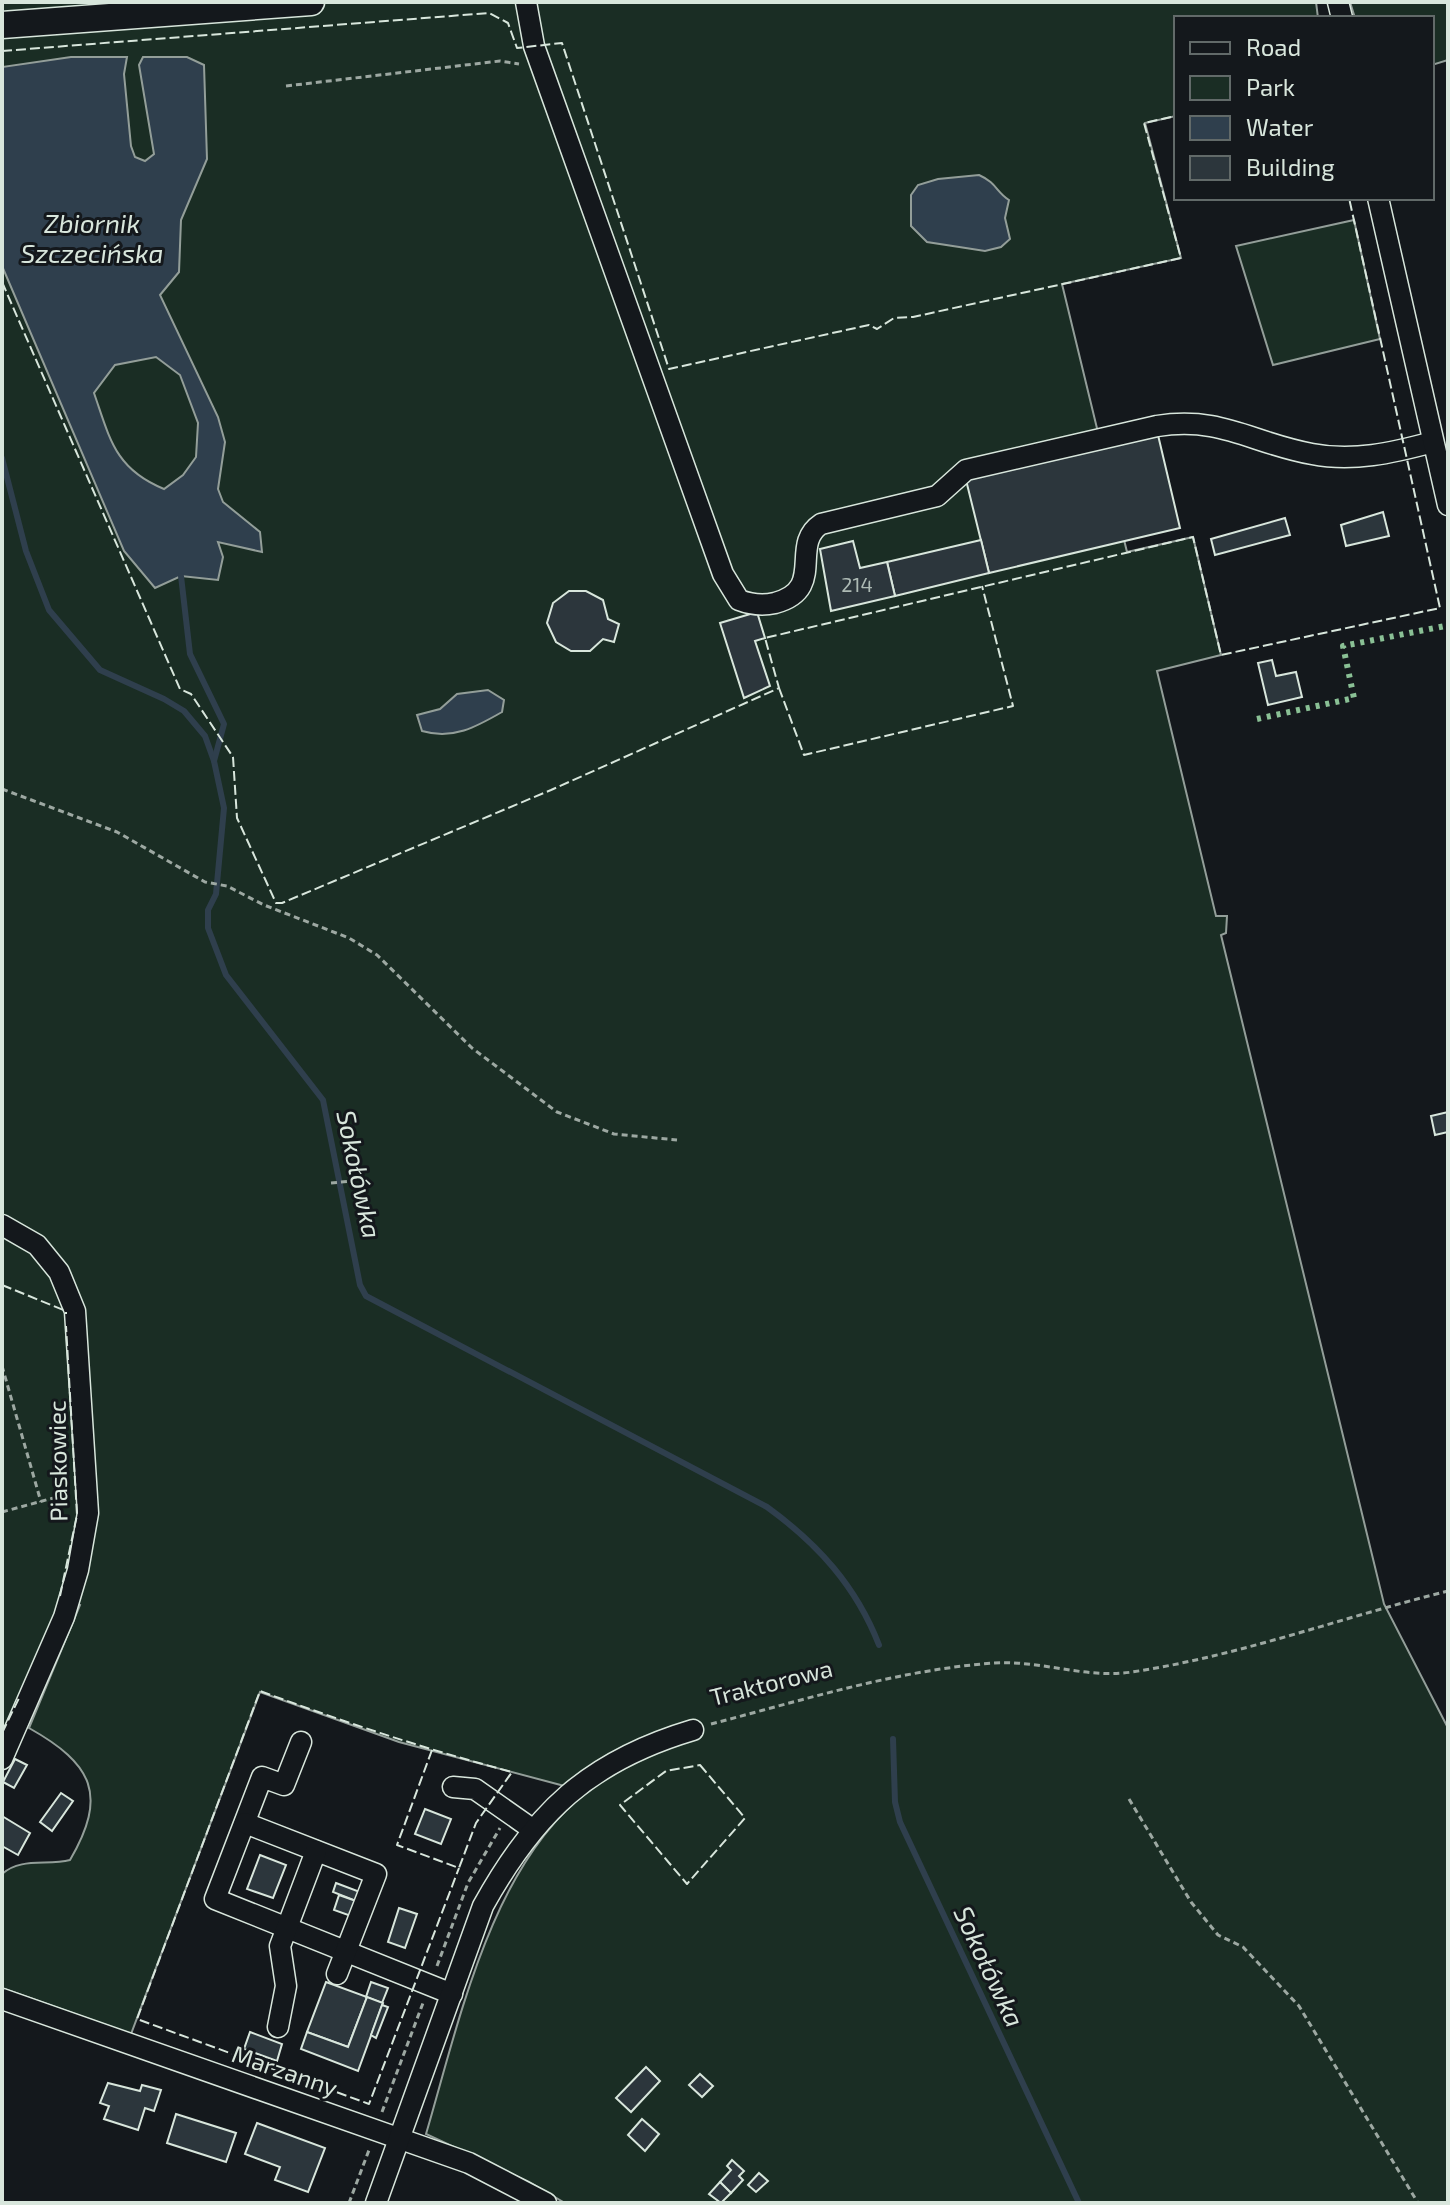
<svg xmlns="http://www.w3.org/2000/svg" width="1450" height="2205" viewBox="0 0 1450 2205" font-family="'Exo 2',sans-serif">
<rect width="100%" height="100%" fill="#14181c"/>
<!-- green -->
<g fill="#1a2d24" stroke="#939e99" stroke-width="2">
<path d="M2 2H1316L1318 18H1176V116L1145 123 1181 258 1062 284 1127 552 1193 537 1221 655 1157 671 1216 916H1227L1226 933 1221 935 1384 1604 1448 1728V2203H565L529 2182 426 2134C459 2022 491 1866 587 1792L399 1742 260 1692 131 2034 2 1988V1874C21 1857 47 1866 70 1860 108 1795 93 1764 29 1728L80 1605 61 1596 55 1623 2 1733Z"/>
<path d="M1350 2H1448V60L1432 65V18H1355Z"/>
<path d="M1354 220 1380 339 1273 365 1236 246Z"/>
</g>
<!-- water -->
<g fill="#2f3f4d" stroke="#939e99" stroke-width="2" fill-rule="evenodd">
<path d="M71 57H127L124 74 131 146 135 157 145 161 154 154 139 65 143 57H187L204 65 207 159 181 220 179 272 160 295 218 417 225 442 218 489 223 502 260 532 262 552 218 542 223 557 218 580 181 576 155 588 124 551 2 266V67ZM156 357 180 375 198 423 196 457 183 475 164 489C115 469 110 439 94 393L115 365Z"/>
<path d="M979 175C997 183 996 192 1009 200L1005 218 1010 239 1001 247 985 251 927 242 911 226V195L918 185 938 179Z"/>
<path d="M488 690 504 700 502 712C476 727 453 740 422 731L417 715 440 709 457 694Z"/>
</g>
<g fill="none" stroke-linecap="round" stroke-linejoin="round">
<!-- stream -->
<g stroke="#2f3f4d" stroke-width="6">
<path d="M2 458 26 551 49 610 100 670 164 699 184 711 205 736 214 761 224 808 216 894 208 910V928L226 975 323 1100 360 1285 366 1296 767 1507C818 1544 856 1586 879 1645"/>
<path d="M181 576 190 654 224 724 214 761"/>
<path d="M893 1739 895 1802 900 1822 1079 2203"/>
</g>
</g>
<!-- building -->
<g fill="#2c363c" stroke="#d8e6dc" stroke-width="2">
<path d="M1158 435 1180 528 989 573 966 480Z"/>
<path d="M1383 512 1389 536 1346 546 1341 525Z"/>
<path d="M1285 518 1290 535 1215 555 1211 539Z"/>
<path d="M981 540 989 573 895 596 887 562Z"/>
<path d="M853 541 860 568 887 562 895 596 831 611 820 549Z"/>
<path d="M569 591H586L603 600 608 619 619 624 614 642 603 639 590 651H571L556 642 547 623 553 603Z"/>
<path d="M757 612 765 638 755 641 770 686 744 698 720 623Z"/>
<path d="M1272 660 1276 676 1296 672 1302 697 1268 705 1258 663Z"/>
<path d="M1448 1112V1132L1435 1135 1431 1116Z"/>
<path d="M15 1759 27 1765 14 1788 3 1782Z"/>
<path d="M61 1793 73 1801 52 1831 40 1822Z"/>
<path d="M425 1809 451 1819 441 1844 415 1834Z"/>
<path d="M2 1816 30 1833 18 1855 2 1846Z"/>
<path d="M260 1855 286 1865 273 1898 247 1889Z"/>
<path d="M336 1883 360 1892 356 1901 333 1892Z"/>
<path d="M339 1895 356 1901 351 1916 334 1910Z"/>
<path d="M399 1908 417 1914 405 1948 388 1942Z"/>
<path d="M326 1982 367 1997 348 2047 307 2032Z"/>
<path d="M371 1982 388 1988 382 2003 366 1997Z"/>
<path d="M367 1997 383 2003 358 2071 301 2049 307 2032 348 2047Z"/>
<path d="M382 2005 388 2007 376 2038 371 2035Z"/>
<path d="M250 2032 282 2044 277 2061 244 2049Z"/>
<path d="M646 2067 660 2081 631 2112 616 2098Z"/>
<path d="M700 2074 713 2086 702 2097 689 2085Z"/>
<path d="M108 2083 140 2091 142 2085 161 2090 154 2111 145 2108 138 2130 104 2119 109 2106 100 2103Z"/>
<path d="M176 2114 236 2133 226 2162 167 2143Z"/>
<path d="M642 2119 659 2134 645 2151 628 2135Z"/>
<path d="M257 2123 325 2148 308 2192 275 2180 280 2167 245 2154Z"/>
<path d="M732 2160 744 2171 739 2176 743 2180 731 2193 720 2182 731 2170 727 2166Z"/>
<path d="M759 2173 768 2181 756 2192 748 2185Z"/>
<path d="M720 2182 731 2193 721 2203 709 2194Z"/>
</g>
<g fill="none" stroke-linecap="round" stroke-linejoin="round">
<defs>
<g id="minor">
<path d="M526 2 534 46 723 574 739 600C752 605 762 606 775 603 827 589 789 545 821 524L937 496 966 470 1157 426C1222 416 1251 443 1312 454 1353 462 1392 453 1433 442"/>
<path d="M1338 2 1342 18"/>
<path d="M1378 198 1448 505"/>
<path d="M2 1225 37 1245 59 1272 75 1311 88 1513 78 1570 64 1617 2 1759"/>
<path d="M301 1742 284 1785 262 1777 215 1899 452 1994"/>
<path d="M453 1787 475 1789 532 1829"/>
<path d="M245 1823 376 1874 337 1974"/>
<path d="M2 1999 469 2163 546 2203"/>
<path d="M278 2027 286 1986 280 1946 316 1851"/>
<path d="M376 2203 483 1906C535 1812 589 1761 693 1730"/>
</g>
<path id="major" d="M2 25 311 2"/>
</defs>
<!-- minor casing -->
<use href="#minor" stroke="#d8e6dc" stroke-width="23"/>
<!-- major casing -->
<use href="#major" stroke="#d8e6dc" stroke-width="29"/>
<!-- path -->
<g stroke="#9da8a2" stroke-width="3" stroke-dasharray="6 4" stroke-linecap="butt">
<path d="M286 86 500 61 519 64"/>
<path d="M2 789 117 832 205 882 227 886 264 905 349 938 377 955 472 1048 557 1112 614 1134 677 1140"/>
<path d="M331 1183 352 1181"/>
<path d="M2 1366 41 1502"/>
<path d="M2 1512 68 1494"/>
<path d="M711 1724C804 1700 897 1670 994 1663 1041 1660 1085 1679 1132 1672 1239 1656 1343 1617 1448 1591"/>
<path d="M1129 1799 1191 1902 1218 1935 1243 1947 1299 2006 1418 2203"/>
<path d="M437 1966 468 1883 500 1828"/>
<path d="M382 2112 423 2003"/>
<path d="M349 2203 369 2150"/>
</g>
<!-- minor -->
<use href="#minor" stroke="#14181c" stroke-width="20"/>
<!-- major -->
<use href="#major" stroke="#14181c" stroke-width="26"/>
<!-- hedge -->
<path stroke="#8ac095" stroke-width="6" stroke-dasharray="4 6" stroke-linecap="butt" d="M1257 719 1354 698 1343 646 1445 626"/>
<!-- fence -->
<g stroke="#d8e6dc" stroke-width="2" stroke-dasharray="10 4" stroke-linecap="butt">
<path d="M2 51 489 13 508 23 517 48 562 43 669 369 869 325 877 329 894 318 913 317 1181 258 1144 123 1176 116"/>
<path d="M2 282 180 689 191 694 233 757 237 818 276 903H282L551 790 779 688 765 638 1193 537 1221 655 1440 608 1349 198"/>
<path d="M779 688 804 755 1013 706 982 586"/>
<path d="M2 1285 66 1311V1314"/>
<path d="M60 1596 77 1515 66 1326"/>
<path d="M2 1733 20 1696"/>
<path d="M432 1750 397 1845 459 1868 476 1823 512 1772C425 1749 344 1722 260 1691L137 2019 369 2104 459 1868"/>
<path d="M700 1765 745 1818 687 1884 620 1805 666 1771Z"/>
</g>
</g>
<g text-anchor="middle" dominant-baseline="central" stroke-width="6" stroke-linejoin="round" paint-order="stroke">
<!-- number labels -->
<g font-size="20" fill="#adbab4">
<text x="857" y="584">214</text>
</g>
<!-- street labels -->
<g font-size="24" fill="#d8e6dc" stroke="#14181c">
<text transform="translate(57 1461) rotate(-91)">Piaskowiec</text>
<text transform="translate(771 1682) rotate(-14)">Traktorowa</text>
<text transform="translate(285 2070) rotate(19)">Marzanny</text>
</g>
<!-- water labels -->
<g font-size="26" font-style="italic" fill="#d8e6dc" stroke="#14181c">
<text x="92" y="222">Zbiornik<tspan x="92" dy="30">Szczecińska</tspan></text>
<text transform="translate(360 1174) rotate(78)">Sokołówka</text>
<text transform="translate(990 1966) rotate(65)">Sokołówka</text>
</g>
</g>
<!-- border -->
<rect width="1450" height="2205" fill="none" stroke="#d8e6dc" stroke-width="8"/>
<!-- legend -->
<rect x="1174" y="16" width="260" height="184" fill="#14181c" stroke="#626a69" stroke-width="2"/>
<rect x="1190" y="42" width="40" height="12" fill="#14181c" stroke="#626a69" stroke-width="2"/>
<text x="1246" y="56" font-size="24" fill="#d8e6dc">Road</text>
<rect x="1190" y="76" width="40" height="24" fill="#1a2d24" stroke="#626a69" stroke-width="2"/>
<text x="1246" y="96" font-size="24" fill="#d8e6dc">Park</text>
<rect x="1190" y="116" width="40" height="24" fill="#2f3f4d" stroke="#626a69" stroke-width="2"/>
<text x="1246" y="136" font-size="24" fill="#d8e6dc">Water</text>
<rect x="1190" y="156" width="40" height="24" fill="#2c363c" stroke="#626a69" stroke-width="2"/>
<text x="1246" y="176" font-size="24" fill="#d8e6dc">Building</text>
</svg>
